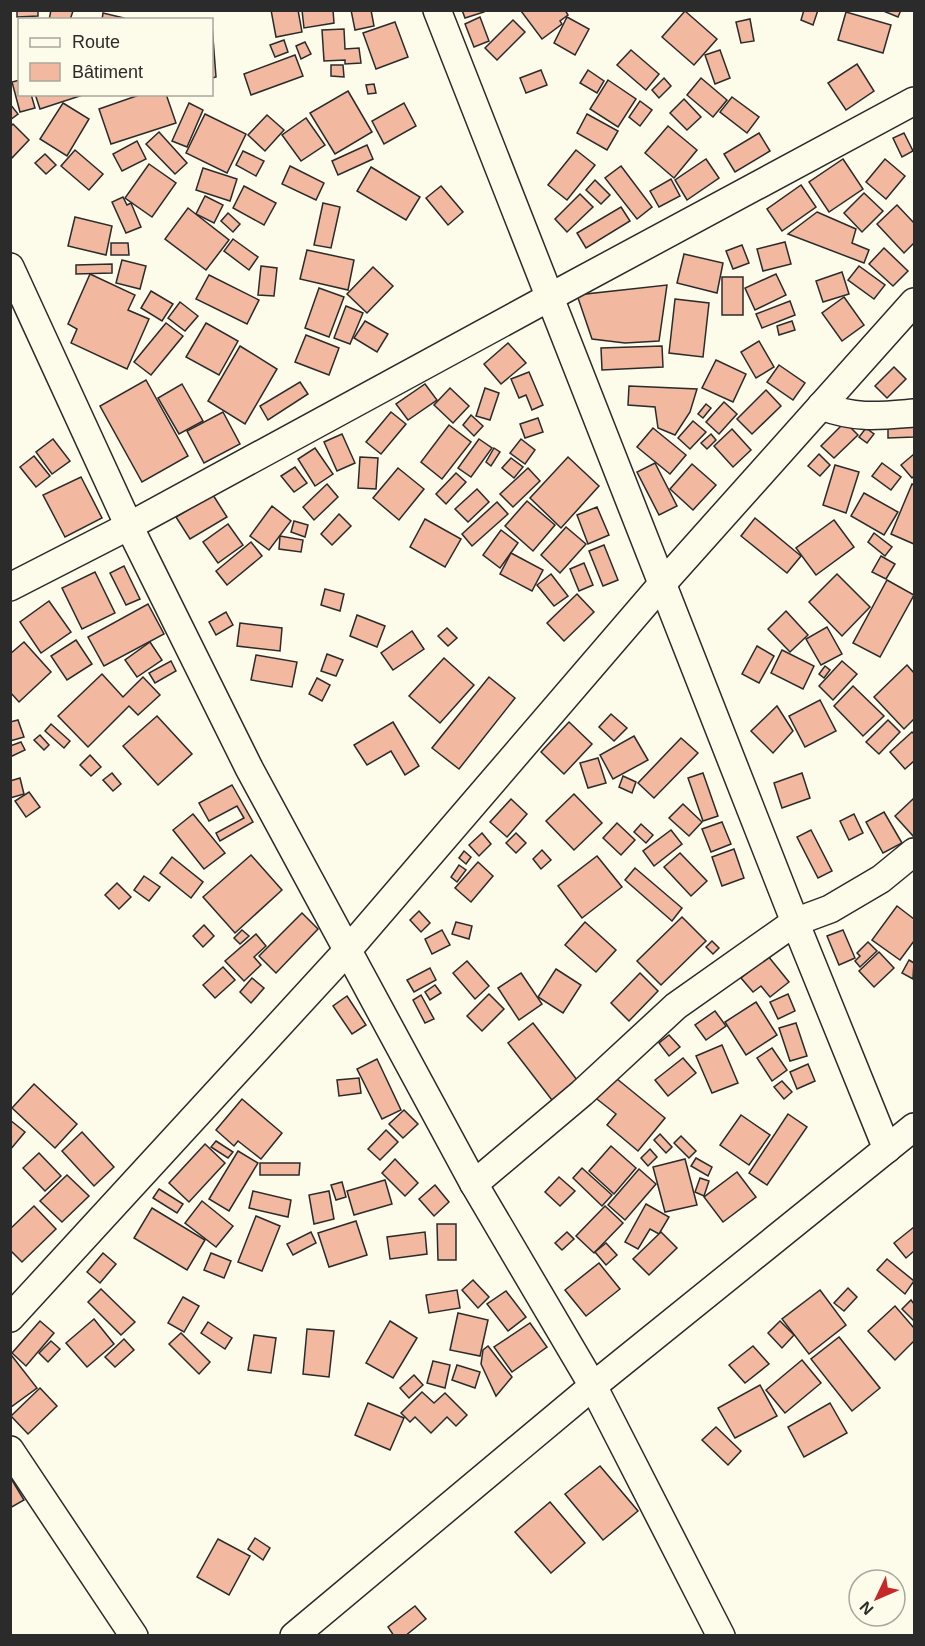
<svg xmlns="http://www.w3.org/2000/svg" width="925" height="1646" viewBox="0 0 925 1646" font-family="Helvetica,sans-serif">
<rect width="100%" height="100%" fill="#fdfbea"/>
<!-- building -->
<g fill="#f2b8a0" stroke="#2b2b2b" stroke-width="1.5">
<path d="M17 10H38V16L17 17Z"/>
<path d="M51 10H72L73 11 70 20H49Z"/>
<path d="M271 10H298L302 32 276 37Z"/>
<path d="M302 10H333L334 23 304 28Z"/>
<path d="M351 10H371L374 26 355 30Z"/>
<path d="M462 10H484V12L465 18Z"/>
<path d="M565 10 568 15 560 21 562 24 542 39 521 11Z"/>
<path d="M804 10H818L813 25 801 20Z"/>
<path d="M881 10H901L898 17Z"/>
<path d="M685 11 717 39 694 65 662 37Z"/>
<path d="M846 12 891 25 883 53 838 40Z"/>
<path d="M103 13 124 18 123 20H102Z"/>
<path d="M480 17 489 41 474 47 465 24Z"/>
<path d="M567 17 589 29 575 55 554 43Z"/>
<path d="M750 19 754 41 741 43 736 22Z"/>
<path d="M513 20 525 32 497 60 485 48Z"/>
<path d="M395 22 408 57 376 69 363 33Z"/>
<path d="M212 25 216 77 212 78Z"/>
<path d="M344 29 345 49 359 48 361 63 345 64V60L324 61 322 30Z"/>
<path d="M284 40 288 52 275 57 270 45Z"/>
<path d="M305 42 311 54 301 59 296 46Z"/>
<path d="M631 50 659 74 646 90 617 65Z"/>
<path d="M720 50 730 78 715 84 705 55Z"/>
<path d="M295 55 303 76 251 95 244 74Z"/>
<path d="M857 64 874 91 846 110 828 83Z"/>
<path d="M331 65H343L344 77 331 76Z"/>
<path d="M541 70 547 85 526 93 520 78Z"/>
<path d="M588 70 604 81 597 93 580 83Z"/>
<path d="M664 78 671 86 659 98 652 90Z"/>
<path d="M701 78 727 100 713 117 687 95Z"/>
<path d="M20 80V94H31L35 108 20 112 12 82Z"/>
<path d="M608 80 636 99 618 127 590 109Z"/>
<path d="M374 84 376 93 368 94 366 85Z"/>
<path d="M348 91 372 132 335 154 310 113Z"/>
<path d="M35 94H83V95L40 109Z"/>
<path d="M142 94H166L176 123 111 144 99 109Z"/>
<path d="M732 97 759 117 747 133 720 112Z"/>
<path d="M684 99 701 117 687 130 670 113Z"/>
<path d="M640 101 652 110 640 126 629 117Z"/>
<path d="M63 103 89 119 67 156 40 139Z"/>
<path d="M189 103 203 110 187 147 172 141Z"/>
<path d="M404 103 416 126 384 144 372 121Z"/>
<path d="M10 104 18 114 10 120Z"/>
<path d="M205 114 246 134 227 173 186 153Z"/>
<path d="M587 114 618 131 607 150 577 133Z"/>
<path d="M267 115 284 130 265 151 248 135Z"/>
<path d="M306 118 325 145 301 161 282 135Z"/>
<path d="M13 124 29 140 10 160V127Z"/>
<path d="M668 126 697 150 674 178 645 153Z"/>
<path d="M159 132 187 163 175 174 146 144Z"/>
<path d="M759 133 770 151 735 172 724 154Z"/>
<path d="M904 133 913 151 902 157 893 138Z"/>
<path d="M137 141 146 159 122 171 113 154Z"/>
<path d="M367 145 373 159 338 175 332 161Z"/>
<path d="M75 150 103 174 89 190 61 166Z"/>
<path d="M576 150 595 165 567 200 548 185Z"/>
<path d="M243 151 264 161 256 176 236 165Z"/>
<path d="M45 154 56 165 46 174 35 163Z"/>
<path d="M706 159 719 178 687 200 675 180Z"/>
<path d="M843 159 863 189 829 212 809 182Z"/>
<path d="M885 159 905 176 886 199 866 182Z"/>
<path d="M149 164 176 183 152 217 125 198Z"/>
<path d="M290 166 324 183 316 200 282 184Z"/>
<path d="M621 166 652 207 637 219 605 178Z"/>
<path d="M371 167 420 197 406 220 357 191Z"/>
<path d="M203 168 237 179 230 201 196 190Z"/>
<path d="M671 179 680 196 659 207 650 191Z"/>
<path d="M595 180 610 195 601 204 586 190Z"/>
<path d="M801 185 816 207 782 231 767 209Z"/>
<path d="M244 186 276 203 264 225 233 208Z"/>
<path d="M441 186 463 212 448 225 426 198Z"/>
<path d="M864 193 883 211 862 232 844 213Z"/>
<path d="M580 194 593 207 567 232 555 219Z"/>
<path d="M205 196 223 205 214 223 196 214Z"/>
<path d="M123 197 127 205 131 203 141 227 126 233 112 202Z"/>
<path d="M323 203 340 207 331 248 314 245Z"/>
<path d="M897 205 914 223V243L904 253 877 224Z"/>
<path d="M621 207 630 221 586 248 577 233Z"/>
<path d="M188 208 229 240 206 270 165 239Z"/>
<path d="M817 212 856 229 852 243 869 250 864 263 788 234Z"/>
<path d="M228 213 240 224 233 232 221 221Z"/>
<path d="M75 217 112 226 106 255 68 246Z"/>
<path d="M233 239 258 257 249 270 224 251Z"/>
<path d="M785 242 791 264 763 271 757 249Z"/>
<path d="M111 243H128L129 255H111Z"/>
<path d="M742 245 749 263 733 269 726 251Z"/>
<path d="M884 248 908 271 893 286 869 264Z"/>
<path d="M307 250 354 260 348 290 300 279Z"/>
<path d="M684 254 723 263 717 293 677 283Z"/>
<path d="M122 260 146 266 140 289 116 283Z"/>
<path d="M112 264V273L76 274V265Z"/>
<path d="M261 266 277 268 274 296 258 295Z"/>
<path d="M859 266 885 285 874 299 848 280Z"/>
<path d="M373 267 393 286 367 313 347 294Z"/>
<path d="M842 272 849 294 823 302 816 281Z"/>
<path d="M90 274 135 295 128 310 149 319 127 369 71 343 77 329 68 324Z"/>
<path d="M776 274 786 295 755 310 745 288Z"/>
<path d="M209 275 259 300 247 324 196 299Z"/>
<rect x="722" y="277" width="21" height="38"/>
<path d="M667 285 659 341 625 343 592 339 577 295Z"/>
<path d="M319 288 344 297 329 337 305 328Z"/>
<path d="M151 291 173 304 162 321 141 308Z"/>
<path d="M844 297 864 325 842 341 822 313Z"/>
<path d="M675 299 709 303 703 357 669 353Z"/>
<path d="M790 301 795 315 762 328 756 314Z"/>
<path d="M180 302 198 316 185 331 168 318Z"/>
<path d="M346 306 363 313 350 344 334 338Z"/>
<path d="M365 321 388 334 377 352 354 338Z"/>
<path d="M792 321 795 330 779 335 777 326Z"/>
<path d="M166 323 183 336 151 375 134 362Z"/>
<path d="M206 323 238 341 219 375 186 357Z"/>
<path d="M306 335 339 348 329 375 295 362Z"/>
<path d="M759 341 774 367 756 378 741 352Z"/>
<path d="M508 343 526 363 501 384 484 364Z"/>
<path d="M240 346 277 369 245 424 208 401Z"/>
<path d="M662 346 663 367 602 370 601 348Z"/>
<path d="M716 360 746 374 733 402 702 388Z"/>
<path d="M779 365 805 383 793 400 767 382Z"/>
<path d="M894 367 906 379 887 398 875 386Z"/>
<path d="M529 372 543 405 532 410 526 395 519 398 511 379Z"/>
<path d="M146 380 188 456 142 482 100 406Z"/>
<path d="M300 382 308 394 268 420 260 406Z"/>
<path d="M182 384 203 421 179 434 158 398Z"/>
<path d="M425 384 437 400 408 420 396 404Z"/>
<path d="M629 386 697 389 690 412 675 435 658 428 655 407 628 405Z"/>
<path d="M450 388 469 406 453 423 434 405Z"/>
<path d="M485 388 499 393 490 420 476 416Z"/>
<path d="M766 390 781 406 752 434 737 419Z"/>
<path d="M724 402 737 414 719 434 706 422Z"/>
<path d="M706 404 711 408 703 418 698 414Z"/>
<path d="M223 412 240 444 204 463 187 431Z"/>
<path d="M391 412 406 424 381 454 366 442Z"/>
<path d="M471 415 483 426 474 436 463 425Z"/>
<path d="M538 418 543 432 525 438 520 424Z"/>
<path d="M914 420V437L888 438V421Z"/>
<path d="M693 421 706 432 690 449 678 438Z"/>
<path d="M845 422 858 435 834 458 821 446Z"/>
<path d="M449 425 471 442 442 479 421 462Z"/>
<path d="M653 428 686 455 670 474 637 447Z"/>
<path d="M866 428 874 434 867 443 859 437Z"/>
<path d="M732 429 751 450 733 467 714 446Z"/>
<path d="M342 434 355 463 337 471 324 442Z"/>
<path d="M711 434 716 440 707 449 701 443Z"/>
<path d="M53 439 70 461 52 474 36 452Z"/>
<path d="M479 439 492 448 471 477 458 468Z"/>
<path d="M521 439 535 450 525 464 510 453Z"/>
<path d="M315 448 333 474 315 486 298 459Z"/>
<path d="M494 448 500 452 491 466 486 462Z"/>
<path d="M819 454 830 465 820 476 808 466Z"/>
<path d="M914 454V476L912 478 901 465Z"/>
<path d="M34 456 50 476 36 487 20 467Z"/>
<path d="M360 457 378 458 376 489 358 488Z"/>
<path d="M568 457 599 486 561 528 530 498Z"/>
<path d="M511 458 523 467 514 478 502 468Z"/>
<path d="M655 463 677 506 659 515 637 472Z"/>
<path d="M882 463 901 477 891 490 872 476Z"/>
<path d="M692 464 716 485 693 510 670 489Z"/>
<path d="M835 465 859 472 846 513 823 505Z"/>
<path d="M295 467 307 483 294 492 281 476Z"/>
<path d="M398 468 424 489 399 520 373 498Z"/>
<path d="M528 468 540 481 513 507 500 494Z"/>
<path d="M456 473 466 482 446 504 436 494Z"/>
<path d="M81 477 102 518 65 537 43 495Z"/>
<path d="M327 484 338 497 314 520 303 507Z"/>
<path d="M912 484 914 485V544L891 534Z"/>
<path d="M477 489 489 502 468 522 455 509Z"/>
<path d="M864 493 898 512 884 535 851 516Z"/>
<path d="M213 495 227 517 190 539 176 517Z"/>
<path d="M527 501 555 525 533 551 505 526Z"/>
<path d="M497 502 508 514 472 546 462 534Z"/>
<path d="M272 506 291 521 269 550 250 536Z"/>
<path d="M597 507 609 535 588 544 577 515Z"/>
<path d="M339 514 351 526 332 545 321 534Z"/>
<path d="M755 518 801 556 787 573 741 536Z"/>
<path d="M425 519 461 539 445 567 410 547Z"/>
<path d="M834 520 854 547 816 575 796 548Z"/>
<path d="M294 521 308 525 305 537 291 532Z"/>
<path d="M228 524 243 545 218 563 203 542Z"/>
<path d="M566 527 586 544 560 573 541 555Z"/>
<path d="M501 530 518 543 500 568 483 555Z"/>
<path d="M874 533 892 547 885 556 868 542Z"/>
<path d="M280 536 303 540 301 552 279 549Z"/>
<path d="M251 542 262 556 227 585 216 571Z"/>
<path d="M604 545 618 580 603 586 589 551Z"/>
<path d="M511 553 543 570 532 591 500 574Z"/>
<path d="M881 556 895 564 886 579 872 572Z"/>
<path d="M584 563 593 585 579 591 570 569Z"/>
<path d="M124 566 140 599 126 605 110 573Z"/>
<path d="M95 572 115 613 82 629 62 588Z"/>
<path d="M551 574 568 596 554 606 537 585Z"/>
<path d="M837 574 870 607 842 636 809 602Z"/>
<path d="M887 580 914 595 880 657 853 643Z"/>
<path d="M325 589 344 594 340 611 321 605Z"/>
<path d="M577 594 594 612 564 641 547 623Z"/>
<path d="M49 601 71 632 41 653 20 622Z"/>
<path d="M148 604 164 634 104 666 88 637Z"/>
<path d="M786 611 808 635 790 652 768 629Z"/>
<path d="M226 612 233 625 216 635 209 622Z"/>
<path d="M357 615 385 626 377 647 350 636Z"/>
<path d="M240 623 282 628 280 651 237 646Z"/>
<path d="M827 627 842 654 821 665 806 639Z"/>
<path d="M447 628 457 638 448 646 438 636Z"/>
<path d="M412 631 424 649 393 670 381 653Z"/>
<path d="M76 640 92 664 67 680 51 656Z"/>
<path d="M24 642 51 672 19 702 10 692V654Z"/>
<path d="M150 642 162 660 137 677 125 660Z"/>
<path d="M757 646 774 656 759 683 742 674Z"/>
<path d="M782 650 814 666 803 689 771 673Z"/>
<path d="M327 654 343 660 336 676 321 671Z"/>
<path d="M256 655 297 662 292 687 251 680Z"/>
<path d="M444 658 474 685 440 723 409 696Z"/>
<path d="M171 661 176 671 155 683 149 673Z"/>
<path d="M842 661 857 674 833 700 819 686Z"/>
<path d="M907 665 914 673V719L904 729 874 697Z"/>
<path d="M825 666 830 670 824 678 819 674Z"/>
<path d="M102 674 123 697 143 677 160 695 138 715 129 706 88 747 58 716Z"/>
<path d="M489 677 515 698 459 769 432 748Z"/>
<path d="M317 678 330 685 322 701 309 694Z"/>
<path d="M853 686 884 716 863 736 834 706Z"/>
<path d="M820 700 836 731 805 747 789 716Z"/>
<path d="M777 706 793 731 773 753 751 731Z"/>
<path d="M611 714 627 728 614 741 599 727Z"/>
<path d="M157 716 192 754 158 785 123 746Z"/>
<path d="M18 720 24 737 10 741V722Z"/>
<path d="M888 720 900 732 879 754 866 742Z"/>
<path d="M393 722 419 766 405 775 391 751 367 765 354 745Z"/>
<path d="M569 722 592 744 564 774 541 752Z"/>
<path d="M51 724 70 741 64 748 45 731Z"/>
<path d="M912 732 914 734V761L905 769 890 752Z"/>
<path d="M40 735 49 745 44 750 34 740Z"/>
<path d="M634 736 648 760 613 779 600 755Z"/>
<path d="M681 738 698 753 654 798 638 783Z"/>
<path d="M21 742 25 750 10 757V746Z"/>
<path d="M90 755 101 767 91 776 80 765Z"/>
<path d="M598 758 606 783 588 788 580 763Z"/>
<path d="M112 773 121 784 113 791 103 780Z"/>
<path d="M703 773 718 816 703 821 688 778Z"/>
<path d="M802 773 810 798 782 808 774 783Z"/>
<path d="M623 776 636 782 632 793 619 787Z"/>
<path d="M20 778 24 794 10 798V781Z"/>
<path d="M232 785 253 822 220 841 216 833 244 818 237 806 209 821 199 803Z"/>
<path d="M29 792 40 807 26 817 15 801Z"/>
<path d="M574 794 602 823 574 850 546 821Z"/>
<path d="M511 799 527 814 507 837 490 822Z"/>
<path d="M913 799 914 800V837L895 816Z"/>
<path d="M683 804 702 822 689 836 669 818Z"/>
<path d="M884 812 902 843 883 853 866 822Z"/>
<path d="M193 814 225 853 204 869 173 830Z"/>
<path d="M854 814 863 833 849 840 840 821Z"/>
<path d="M722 822 731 844 711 852 702 829Z"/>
<path d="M617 823 635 840 621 855 603 838Z"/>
<path d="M641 824 653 835 646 843 634 832Z"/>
<path d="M671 830 682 844 654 866 643 851Z"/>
<path d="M811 830 832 871 818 878 797 837Z"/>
<path d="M482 833 491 844 479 856 469 845Z"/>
<path d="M516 833 526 843 516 853 506 843Z"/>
<path d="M734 849 744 878 722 886 712 857Z"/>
<path d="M542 850 551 860 541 869 533 859Z"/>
<path d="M464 851 471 857 466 864 459 858Z"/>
<path d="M680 853 707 881 691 896 664 867Z"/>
<path d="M251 855 282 890 235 933 203 897Z"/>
<path d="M597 856 622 887 582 918 558 886Z"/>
<path d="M172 857 203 882 191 898 160 873Z"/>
<path d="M478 862 493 876 471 902 455 888Z"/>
<path d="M459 865 466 870 457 882 451 877Z"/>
<path d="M635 868 682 908 672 921 625 880Z"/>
<path d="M144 876 160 887 149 901 134 890Z"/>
<path d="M117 883 131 897 119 909 105 895Z"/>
<path d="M897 906 914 919V941L900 960 872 940Z"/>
<path d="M419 911 430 923 421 932 410 920Z"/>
<path d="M302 913 318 929 276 973 259 956Z"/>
<path d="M682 917 706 941 661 985 637 961Z"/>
<path d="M456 922 472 926 469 939 452 934Z"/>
<path d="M585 922 616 950 596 972 565 945Z"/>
<path d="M204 925 214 936 203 947 193 936Z"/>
<path d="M242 930 249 936 240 944 234 938Z"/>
<path d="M442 930 450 945 432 954 425 939Z"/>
<path d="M843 930 855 958 839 965 827 936Z"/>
<path d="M256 934 266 946 254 957 261 965 244 981 225 961Z"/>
<path d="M712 941 719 948 713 954 706 947Z"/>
<path d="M868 942 877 951 860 967 855 961 860 956 857 953Z"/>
<path d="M879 952 894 968 874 987 859 971Z"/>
<path d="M768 956 789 982 770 997 761 986 753 992 741 978Z"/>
<path d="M909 960 914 963 913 979 902 973Z"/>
<path d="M467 961 489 986 475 999 453 973Z"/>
<path d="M223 967 235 980 215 998 203 985Z"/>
<path d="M430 968 436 980 414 992 407 980Z"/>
<path d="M556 969 581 985 563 1013 538 997Z"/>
<path d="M521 973 542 1004 519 1020 498 988Z"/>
<path d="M640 973 658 991 629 1021 611 1003Z"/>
<path d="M252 978 264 988 251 1003 240 992Z"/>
<path d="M435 985 441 993 430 1000 425 992Z"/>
<path d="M489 994 504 1009 482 1031 467 1016Z"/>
<path d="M788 994 795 1011 778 1019 770 1002Z"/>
<path d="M421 995 434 1019 425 1023 413 1000Z"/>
<path d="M347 996 366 1025 352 1034 333 1006Z"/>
<path d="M756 1002 777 1035 746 1055 725 1022Z"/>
<path d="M715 1011 726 1026 706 1040 695 1025Z"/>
<path d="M533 1023 581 1085 555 1104 508 1043Z"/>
<path d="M796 1023 807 1056 790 1061 779 1028Z"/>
<path d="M669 1035 680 1047 669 1056 659 1043Z"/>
<path d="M722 1045 738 1083 712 1093 696 1056Z"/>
<path d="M772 1048 787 1070 772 1081 757 1058Z"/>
<path d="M683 1058 696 1073 668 1096 655 1080Z"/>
<path d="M377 1059 401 1110 382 1119 357 1069Z"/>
<path d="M808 1064 815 1081 797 1089 790 1072Z"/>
<path d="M611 1074 665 1118 638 1151 607 1125 616 1114 593 1096Z"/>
<path d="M359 1078 361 1093 339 1096 337 1080Z"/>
<path d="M782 1081 792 1092 784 1099 774 1087Z"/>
<path d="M34 1084 77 1124 55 1148 12 1108Z"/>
<path d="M242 1099 282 1133 261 1159 238 1141 234 1146 216 1130Z"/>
<path d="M404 1110 418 1124 403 1138 389 1124Z"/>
<path d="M788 1114 807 1127 767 1185 749 1173Z"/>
<path d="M741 1115 770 1135 749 1165 720 1145Z"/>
<path d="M10 1120 25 1132 10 1150Z"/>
<path d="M386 1130 398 1142 380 1160 368 1149Z"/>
<path d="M82 1132 114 1167 94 1186 62 1151Z"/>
<path d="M660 1134 672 1147 666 1153 654 1140Z"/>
<path d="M681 1136 696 1151 689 1158 674 1143Z"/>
<path d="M216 1141 233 1152 228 1158 211 1147Z"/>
<path d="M205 1144 225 1163 189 1202 169 1183Z"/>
<path d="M611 1146 636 1168 614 1194 589 1171Z"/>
<path d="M650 1149 657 1157 648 1166 641 1158Z"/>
<path d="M238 1151 258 1163 229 1211 209 1199Z"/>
<path d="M39 1153 61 1176 45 1191 23 1168Z"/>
<path d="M696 1158 712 1167 708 1176 691 1166Z"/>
<path d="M395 1159 418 1183 405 1196 382 1173Z"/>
<path d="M685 1159 697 1205 665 1212 653 1167Z"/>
<path d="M260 1163H300L299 1175H260Z"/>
<path d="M582 1168 612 1195 602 1206 573 1178Z"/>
<path d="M639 1169 656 1184 625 1220 608 1205Z"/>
<path d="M737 1172 756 1197 723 1222 704 1197Z"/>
<path d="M67 1175 89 1196 62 1222 40 1201Z"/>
<path d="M559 1177 575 1191 560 1206 545 1192Z"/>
<path d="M700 1178 709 1181 704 1196 695 1192Z"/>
<path d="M385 1180 392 1204 354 1215 347 1191Z"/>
<path d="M342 1182 346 1197 336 1200 331 1185Z"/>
<path d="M435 1185 449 1202 434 1216 419 1199Z"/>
<path d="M159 1189 183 1204 177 1213 153 1198Z"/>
<path d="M253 1191 291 1200 288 1217 249 1208Z"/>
<path d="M329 1191 334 1219 314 1224 309 1195Z"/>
<path d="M202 1201 233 1226 216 1247 185 1223Z"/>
<path d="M646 1204 669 1217 659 1234 650 1229 638 1249 625 1242Z"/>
<path d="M34 1206 56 1229 22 1262 10 1250V1229Z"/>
<path d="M605 1206 623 1223 594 1253 576 1236Z"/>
<path d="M152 1208 205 1240 187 1270 134 1238Z"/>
<path d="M256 1216 280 1226 262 1271 238 1262Z"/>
<path d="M356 1221 367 1255 329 1267 318 1233Z"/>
<path d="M437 1224H456V1260H438Z"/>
<path d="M914 1227V1251L906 1258 894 1243Z"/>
<path d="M311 1232 316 1243 293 1255 287 1244Z"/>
<path d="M425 1232 427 1254 390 1259 387 1237Z"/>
<path d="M567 1232 574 1239 562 1250 555 1243Z"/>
<path d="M661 1232 677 1248 649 1275 633 1259Z"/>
<path d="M606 1243 617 1255 606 1265 595 1252Z"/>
<path d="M103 1253 116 1264 100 1283 87 1272Z"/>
<path d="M211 1253 231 1261 224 1278 204 1270Z"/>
<path d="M887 1259 914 1281 905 1294 877 1270Z"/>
<path d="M599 1263 620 1289 586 1316 565 1290Z"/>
<path d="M473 1280 489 1297 478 1308 462 1290Z"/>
<path d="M848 1288 857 1297 844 1311 834 1303Z"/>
<path d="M101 1289 135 1322 121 1335 88 1302Z"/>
<path d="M457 1290 460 1308 429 1313 426 1295Z"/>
<path d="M820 1290 846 1325 809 1354 782 1319Z"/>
<path d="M506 1291 526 1317 508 1331 487 1304Z"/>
<path d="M183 1297 199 1306 184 1332 168 1323Z"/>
<path d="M911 1300 914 1304V1321L902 1309Z"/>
<path d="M895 1306 914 1328V1341L895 1360 868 1331Z"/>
<path d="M458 1313 488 1320 480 1356 450 1350Z"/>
<path d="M94 1319 114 1344 87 1367 66 1343Z"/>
<path d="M40 1321 54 1333 26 1366 12 1353Z"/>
<path d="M390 1321 417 1338 393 1378 366 1363Z"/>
<path d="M780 1321 794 1335 782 1348 768 1333Z"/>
<path d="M208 1322 232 1338 225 1349 201 1333Z"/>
<path d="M530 1323 547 1347 512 1372 494 1347Z"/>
<path d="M307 1329 334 1331 329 1377 303 1374Z"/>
<path d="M181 1333 210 1362 199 1374 169 1344Z"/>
<path d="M254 1335 276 1338 271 1373 248 1370Z"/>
<path d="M839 1337 880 1388 852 1411 811 1359Z"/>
<path d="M124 1339 134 1350 115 1367 105 1357Z"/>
<path d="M51 1341 60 1349 48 1362 39 1353Z"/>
<path d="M488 1346 512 1377 496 1396 481 1364 483 1350Z"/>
<path d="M753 1346 769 1364 745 1383 729 1365Z"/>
<path d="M12 1356 37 1388 11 1407 10 1357Z"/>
<path d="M802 1360 821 1383 785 1413 766 1390Z"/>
<path d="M433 1361 450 1365 445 1388 427 1383Z"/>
<path d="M457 1365 480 1372 475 1388 452 1380Z"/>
<path d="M414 1375 423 1385 409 1398 400 1388Z"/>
<path d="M760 1385 777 1416 735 1438 718 1408Z"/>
<path d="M40 1388 57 1406 28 1434 11 1416Z"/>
<path d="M422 1392 434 1403 445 1393 467 1415 456 1426 447 1417 431 1433 415 1417 410 1422 401 1413Z"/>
<path d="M368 1403 404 1418 390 1450 355 1435Z"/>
<path d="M830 1403 847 1433 804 1457 788 1427Z"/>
<path d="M716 1427 741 1451 728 1465 702 1440Z"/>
<path d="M600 1466 638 1511 603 1540 565 1494Z"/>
<path d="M12 1480 24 1500 10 1508V1481Z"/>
<path d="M550 1502 585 1543 551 1573 515 1532Z"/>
<path d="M255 1538 270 1548 263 1560 248 1549Z"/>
<path d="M218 1539 250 1556 229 1595 197 1577Z"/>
<path d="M415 1606 426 1619 405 1636H394L388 1627Z"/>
</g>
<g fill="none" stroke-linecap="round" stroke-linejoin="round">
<defs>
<g id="street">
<path d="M437 10 795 922 887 1149"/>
<path d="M10 267 129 526 249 768 474 1184 593 1386 721 1636"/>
<path d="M821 406C857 419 878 416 914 413"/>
<path d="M10 587 129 526 550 297 914 101"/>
<path d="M474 1184 582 1093 676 1006 795 922 830 909 881 879 914 852"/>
<path d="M10 1318 347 951 663 583 914 302"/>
<path d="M10 1450 134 1636"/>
<path d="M294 1636 593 1386 914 1127"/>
</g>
</defs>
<!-- street casing -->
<use href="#street" stroke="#2b2b2b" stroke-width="30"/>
<!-- street -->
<use href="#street" stroke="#fdfbea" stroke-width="27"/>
</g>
<!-- border -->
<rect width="925" height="1646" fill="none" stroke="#2b2b2b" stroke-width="24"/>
<!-- legend -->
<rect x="18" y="18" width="195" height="78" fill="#fdfbea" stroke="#a9a89e" stroke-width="1.5"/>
<rect x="30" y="38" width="30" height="9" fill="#fdfbea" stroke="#a9a89e" stroke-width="1.5"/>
<text x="72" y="48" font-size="18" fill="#2b2b2b">Route</text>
<rect x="30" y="63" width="30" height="18" fill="#f2b8a0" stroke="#a9a89e" stroke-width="1.5"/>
<text x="72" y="78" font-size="18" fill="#2b2b2b">Bâtiment</text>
<!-- north arrow -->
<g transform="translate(877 1598) rotate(226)"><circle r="28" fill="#fdfbea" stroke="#a9a89e" stroke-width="1.5"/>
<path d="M0-4.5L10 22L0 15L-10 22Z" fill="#c62828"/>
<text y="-9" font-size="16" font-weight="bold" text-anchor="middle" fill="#2b2b2b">N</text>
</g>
</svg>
